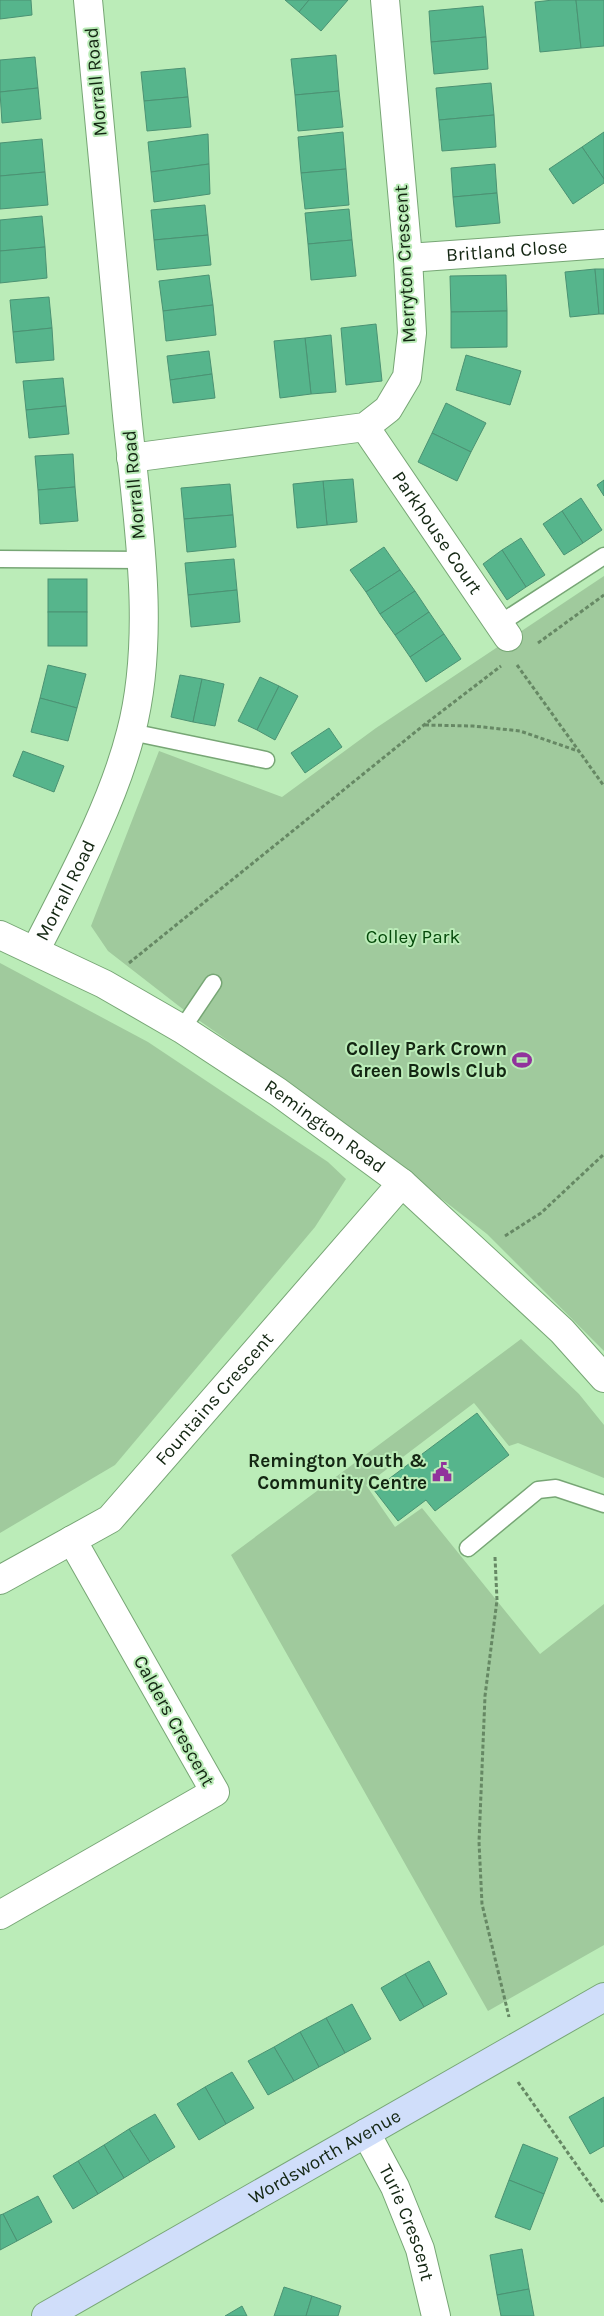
<svg xmlns="http://www.w3.org/2000/svg" width="604" height="2316" viewBox="0 0 604 2316" font-family="Karla,sans-serif">
<rect width="100%" height="100%" fill="#bbecb8"/>
<!-- green -->
<g fill="#a0ca9d">
<path d="M604 576V1351L487 1234 320 1105 184 1010 108 951 91 926 159 751 282 797 376 728Z"/>
<path d="M0 963 148 1042 328 1162 346 1179 315 1227 115 1465 0 1533Z"/>
<path d="M521 1339 579 1394 604 1425V1478L518 1443 509 1446 474 1403 366 1485 395 1527 422 1508 540 1654 604 1604V1945L488 2011 231 1555Z"/>
</g>
<!-- building -->
<g fill="#56b58c" stroke="#4b9273">
<path d="M0 0H31L32 15 0 19Z"/>
<path d="M285 0H309L299 12Z"/>
<path d="M309 0H348L321 31 299 12Z"/>
<path d="M553 0H576L581 48 540 52 535 2Z"/>
<path d="M576 0H604V46L581 48Z"/>
<path d="M483 6 486 37 431 42 429 11Z"/>
<path d="M486 37 488 69 434 74 431 42Z"/>
<path d="M336 55 339 91 295 95 291 59Z"/>
<path d="M35 57 38 88 0 92V60Z"/>
<path d="M185 68 188 97 144 101 141 72Z"/>
<path d="M491 83 494 115 439 120 436 88Z"/>
<path d="M38 88 41 119 2 123 0 92Z"/>
<path d="M339 91 343 127 298 131 295 95Z"/>
<path d="M188 97 191 127 147 131 144 101Z"/>
<path d="M494 115 496 147 442 151 439 120Z"/>
<path d="M343 132 346 169 301 173 298 137Z"/>
<path d="M604 132V179L582 147Z"/>
<path d="M208 134 209 164 151 172 148 142Z"/>
<path d="M42 139 45 172 0 176V143Z"/>
<path d="M582 147 604 179V183L573 204 549 169Z"/>
<path d="M209 164 210 194 154 202 151 172Z"/>
<path d="M495 164 497 193 453 197 451 168Z"/>
<path d="M346 169 349 205 305 209 301 173Z"/>
<path d="M45 172 48 205 0 209V176Z"/>
<path d="M497 193 500 223 456 227 453 197Z"/>
<path d="M205 205 208 235 154 240 151 210Z"/>
<path d="M349 209 352 240 308 244 305 213Z"/>
<path d="M42 216 45 247 0 251V220Z"/>
<path d="M208 235 211 265 157 270 154 240Z"/>
<path d="M352 240 356 276 311 280 308 244Z"/>
<path d="M45 247 47 278 0 283V251Z"/>
<path d="M595 269 599 314 570 317 565 272Z"/>
<path d="M595 269H604V314H599Z"/>
<path d="M209 275 213 305 163 311 159 281Z"/>
<path d="M506 275 507 311 451 312 450 276Z"/>
<path d="M49 297 52 328 13 332 10 300Z"/>
<path d="M213 305 216 335 166 341 163 311Z"/>
<path d="M507 311V347L451 348V312Z"/>
<path d="M376 324 382 381 346 385 341 328Z"/>
<path d="M52 328 54 360 16 363 13 332Z"/>
<path d="M331 335 336 392 311 394 305 338Z"/>
<path d="M305 338 311 394 280 398 274 341Z"/>
<path d="M209 351 212 374 170 380 167 356Z"/>
<path d="M466 355 521 371 510 405 456 390Z"/>
<path d="M212 374 215 398 173 403 170 380Z"/>
<path d="M63 378 66 406 26 410 23 381Z"/>
<path d="M446 403 486 423 471 452 432 433Z"/>
<path d="M66 406 69 434 29 438 26 410Z"/>
<path d="M432 433 471 452 457 481 418 462Z"/>
<path d="M73 454 75 487 38 490 35 456Z"/>
<path d="M353 479 357 522 327 525 323 481Z"/>
<path d="M604 480V496L597 485Z"/>
<path d="M323 481 327 525 297 528 293 484Z"/>
<path d="M230 484 233 515 184 519 181 488Z"/>
<path d="M75 487 78 521 40 524 38 490Z"/>
<path d="M581 498 602 530 583 543 562 511Z"/>
<path d="M562 511 583 543 564 555 543 524Z"/>
<path d="M233 515 236 547 187 552 184 519Z"/>
<path d="M521 538 545 575 526 587 502 550Z"/>
<path d="M384 547 400 570 366 592 350 570Z"/>
<path d="M502 550 526 587 507 600 483 564Z"/>
<path d="M234 559 237 590 188 595 185 563Z"/>
<path d="M400 570 415 591 380 614 366 592Z"/>
<rect x="48" y="579" width="39" height="33"/>
<path d="M237 590 240 622 191 627 188 595Z"/>
<path d="M415 591 429 612 395 635 380 614Z"/>
<rect x="48" y="612" width="39" height="34"/>
<path d="M429 612 444 634 410 657 395 635Z"/>
<path d="M444 634 461 659 426 682 410 657Z"/>
<path d="M48 665 86 674 77 708 40 698Z"/>
<path d="M180 675 202 679 193 722 171 717Z"/>
<path d="M260 677 279 686 257 730 238 721Z"/>
<path d="M202 679 224 684 215 726 193 722Z"/>
<path d="M279 686 298 696 275 740 257 730Z"/>
<path d="M40 698 77 708 68 741 31 732Z"/>
<path d="M329 728 342 747 305 773 291 753Z"/>
<path d="M23 751 64 766 54 792 13 776Z"/>
<path d="M477 1413 509 1455 435 1511 426 1500 398 1521 374 1490Z"/>
<path d="M429 1961 447 1994 424 2007 405 1974Z"/>
<path d="M405 1974 424 2007 400 2021 381 1988Z"/>
<path d="M352 2004 371 2039 345 2053 326 2018Z"/>
<path d="M326 2018 345 2053 319 2067 300 2032Z"/>
<path d="M300 2032 319 2067 294 2081 274 2047Z"/>
<path d="M274 2047 294 2081 268 2095 248 2061Z"/>
<path d="M232 2072 254 2108 226 2124 205 2087Z"/>
<path d="M205 2087 226 2124 199 2140 177 2104Z"/>
<path d="M604 2097V2146L590 2154 569 2117Z"/>
<path d="M155 2114 175 2147 150 2162 129 2129Z"/>
<path d="M129 2129 150 2162 124 2178 104 2145Z"/>
<path d="M523 2144 558 2158 544 2194 509 2180Z"/>
<path d="M104 2145 124 2178 98 2194 78 2161Z"/>
<path d="M78 2161 98 2194 73 2209 53 2176Z"/>
<path d="M509 2180 544 2194 530 2230 495 2217Z"/>
<path d="M38 2196 52 2222 17 2241 3 2214Z"/>
<path d="M3 2214 17 2241 0 2250V2215Z"/>
<path d="M522 2249 529 2289 497 2295 490 2255Z"/>
<path d="M284 2287 312 2296 306 2316H274Z"/>
<path d="M529 2289 534 2316H501L497 2295Z"/>
<path d="M312 2296 341 2306 338 2316H306Z"/>
<path d="M242 2306 247 2316H225Z"/>
</g>
<g fill="none" stroke-linecap="round" stroke-linejoin="round">
<defs>
<g id="lane">
<path d="M0 559 141 560"/>
<path d="M499 624 604 556"/>
<path d="M131 732 266 760"/>
<path d="M182 1029 213 983"/>
<path d="M468 1548 538 1490 556 1488 604 1504"/>
</g>
<g id="street">
<path id="s1" d="M408 258 604 244"/>
<path id="s2" d="M365 427 508 637"/>
<path d="M131 458 365 427 388 409 407 377 412 333 408 258 385 0"/>
<path id="s3" d="M0 935 104 984 182 1029 278 1092 402 1183 562 1331 604 1378"/>
<path id="s4" d="M35 951C70 882 112 807 131 732 157 632 137 516 127 415 114 276 101 138 88 0"/>
<path id="s5" d="M0 1580 110 1519 402 1183"/>
<path d="M0 1915 215 1792 72 1540"/>
<path id="s6" d="M366 2133 395 2187 420 2249 436 2316"/>
</g>
<g id="secondary">
<path id="s7" d="M46 2316 604 1997"/>
</g>
</defs>
<!-- lane casing -->
<use href="#lane" stroke="#77a675" stroke-width="19"/>
<!-- street casing -->
<use href="#street" stroke="#77a675" stroke-width="30"/>
<!-- secondary casing -->
<use href="#secondary" stroke="#77a675" stroke-width="30"/>
<!-- path -->
<g stroke="#668864" stroke-width="3" stroke-dasharray="4 2.5" stroke-linecap="butt">
<path d="M538 643 604 595"/>
<path d="M517 665 604 786"/>
<path d="M425 725 473 726 520 731 578 751"/>
<path d="M129 963 424 725 501 666"/>
<path d="M505 1236 541 1213 604 1154"/>
<path d="M495 1557 497 1600 485 1696 479 1842 482 1904 509 2017"/>
<path d="M518 2082 604 2204"/>
</g>
<!-- lane -->
<use href="#lane" stroke="#fff" stroke-width="16"/>
<!-- street -->
<use href="#street" stroke="#fff" stroke-width="28"/>
<!-- secondary -->
<use href="#secondary" stroke="#d0defa" stroke-width="28"/>
</g>
<!-- icons -->
<defs>
<symbol id="stadium-bare" viewBox="-9 -9 18 18"><path d="M0-5a6.5 5 0 1 0 0 10a6.5 5 0 1 0 0-10ZM-3.5-1.8h7v3.6h-7Z" fill="#91339c" stroke="#bbecb8" stroke-width="2.5" paint-order="stroke"/></symbol>
<symbol id="civic-bare" viewBox="-9 -9 18 18"><path d="M-.6-6.5H3V-4.5H.6V-3L4-1V1h2V6H-6V1h2V-1L-.6-3ZM-1.2 2.5V6h2.4V2.5Z" fill="#91339c" stroke="#bbecb8" stroke-width="2.5" paint-order="stroke"/></symbol>
</defs>
<g fill-rule="evenodd">
<use href="#stadium-bare" x="508" y="1046" width="28" height="28"/>
<use href="#civic-bare" x="428" y="1458" width="28" height="28"/>
</g>
<g text-anchor="middle" dominant-baseline="central" stroke-width="4" stroke-linejoin="round" paint-order="stroke">
<!-- street labels -->
<g font-size="19" fill="#132612" stroke="#bbecb8">
<text transform="translate(96 82) rotate(-95)">Morrall Road</text>
<text stroke="none"><textPath href="#s1" startOffset="99">Britland Close</textPath></text>
<text transform="translate(405 264) rotate(-93)">Merryton Crescent</text>
<text transform="translate(134 485) rotate(-95)">Morrall Road</text>
<text stroke="none"><textPath href="#s2" startOffset="128">Parkhouse Court</textPath></text>
<text stroke="none"><textPath href="#s4" startOffset="68">Morrall Road</textPath></text>
<text stroke="none"><textPath href="#s3" startOffset="378">Remington Road</textPath></text>
<text stroke="none"><textPath href="#s5" startOffset="285">Fountains Crescent</textPath></text>
<text transform="translate(174 1721) rotate(61)">Calders Crescent</text>
<text stroke="none"><textPath href="#s7" startOffset="321">Wordsworth Avenue</textPath></text>
<text stroke="none"><textPath href="#s6" startOffset="99">Turie Crescent</textPath></text>
</g>
<!-- park labels -->
<g font-size="19" fill="#044809" stroke="#bbecb8">
<text x="413" y="937">Colley Park</text>
</g>
<!-- poi labels -->
<g font-size="19" font-weight="bold" fill="#132612" stroke="#bbecb8" text-anchor="end">
<text x="507" y="1049">Colley Park Crown<tspan x="507" dy="22">Green Bowls Club</tspan></text>
<text x="427" y="1461">Remington Youth &amp;<tspan x="427" dy="22">Community Centre</tspan></text>
</g>
</g>
</svg>
